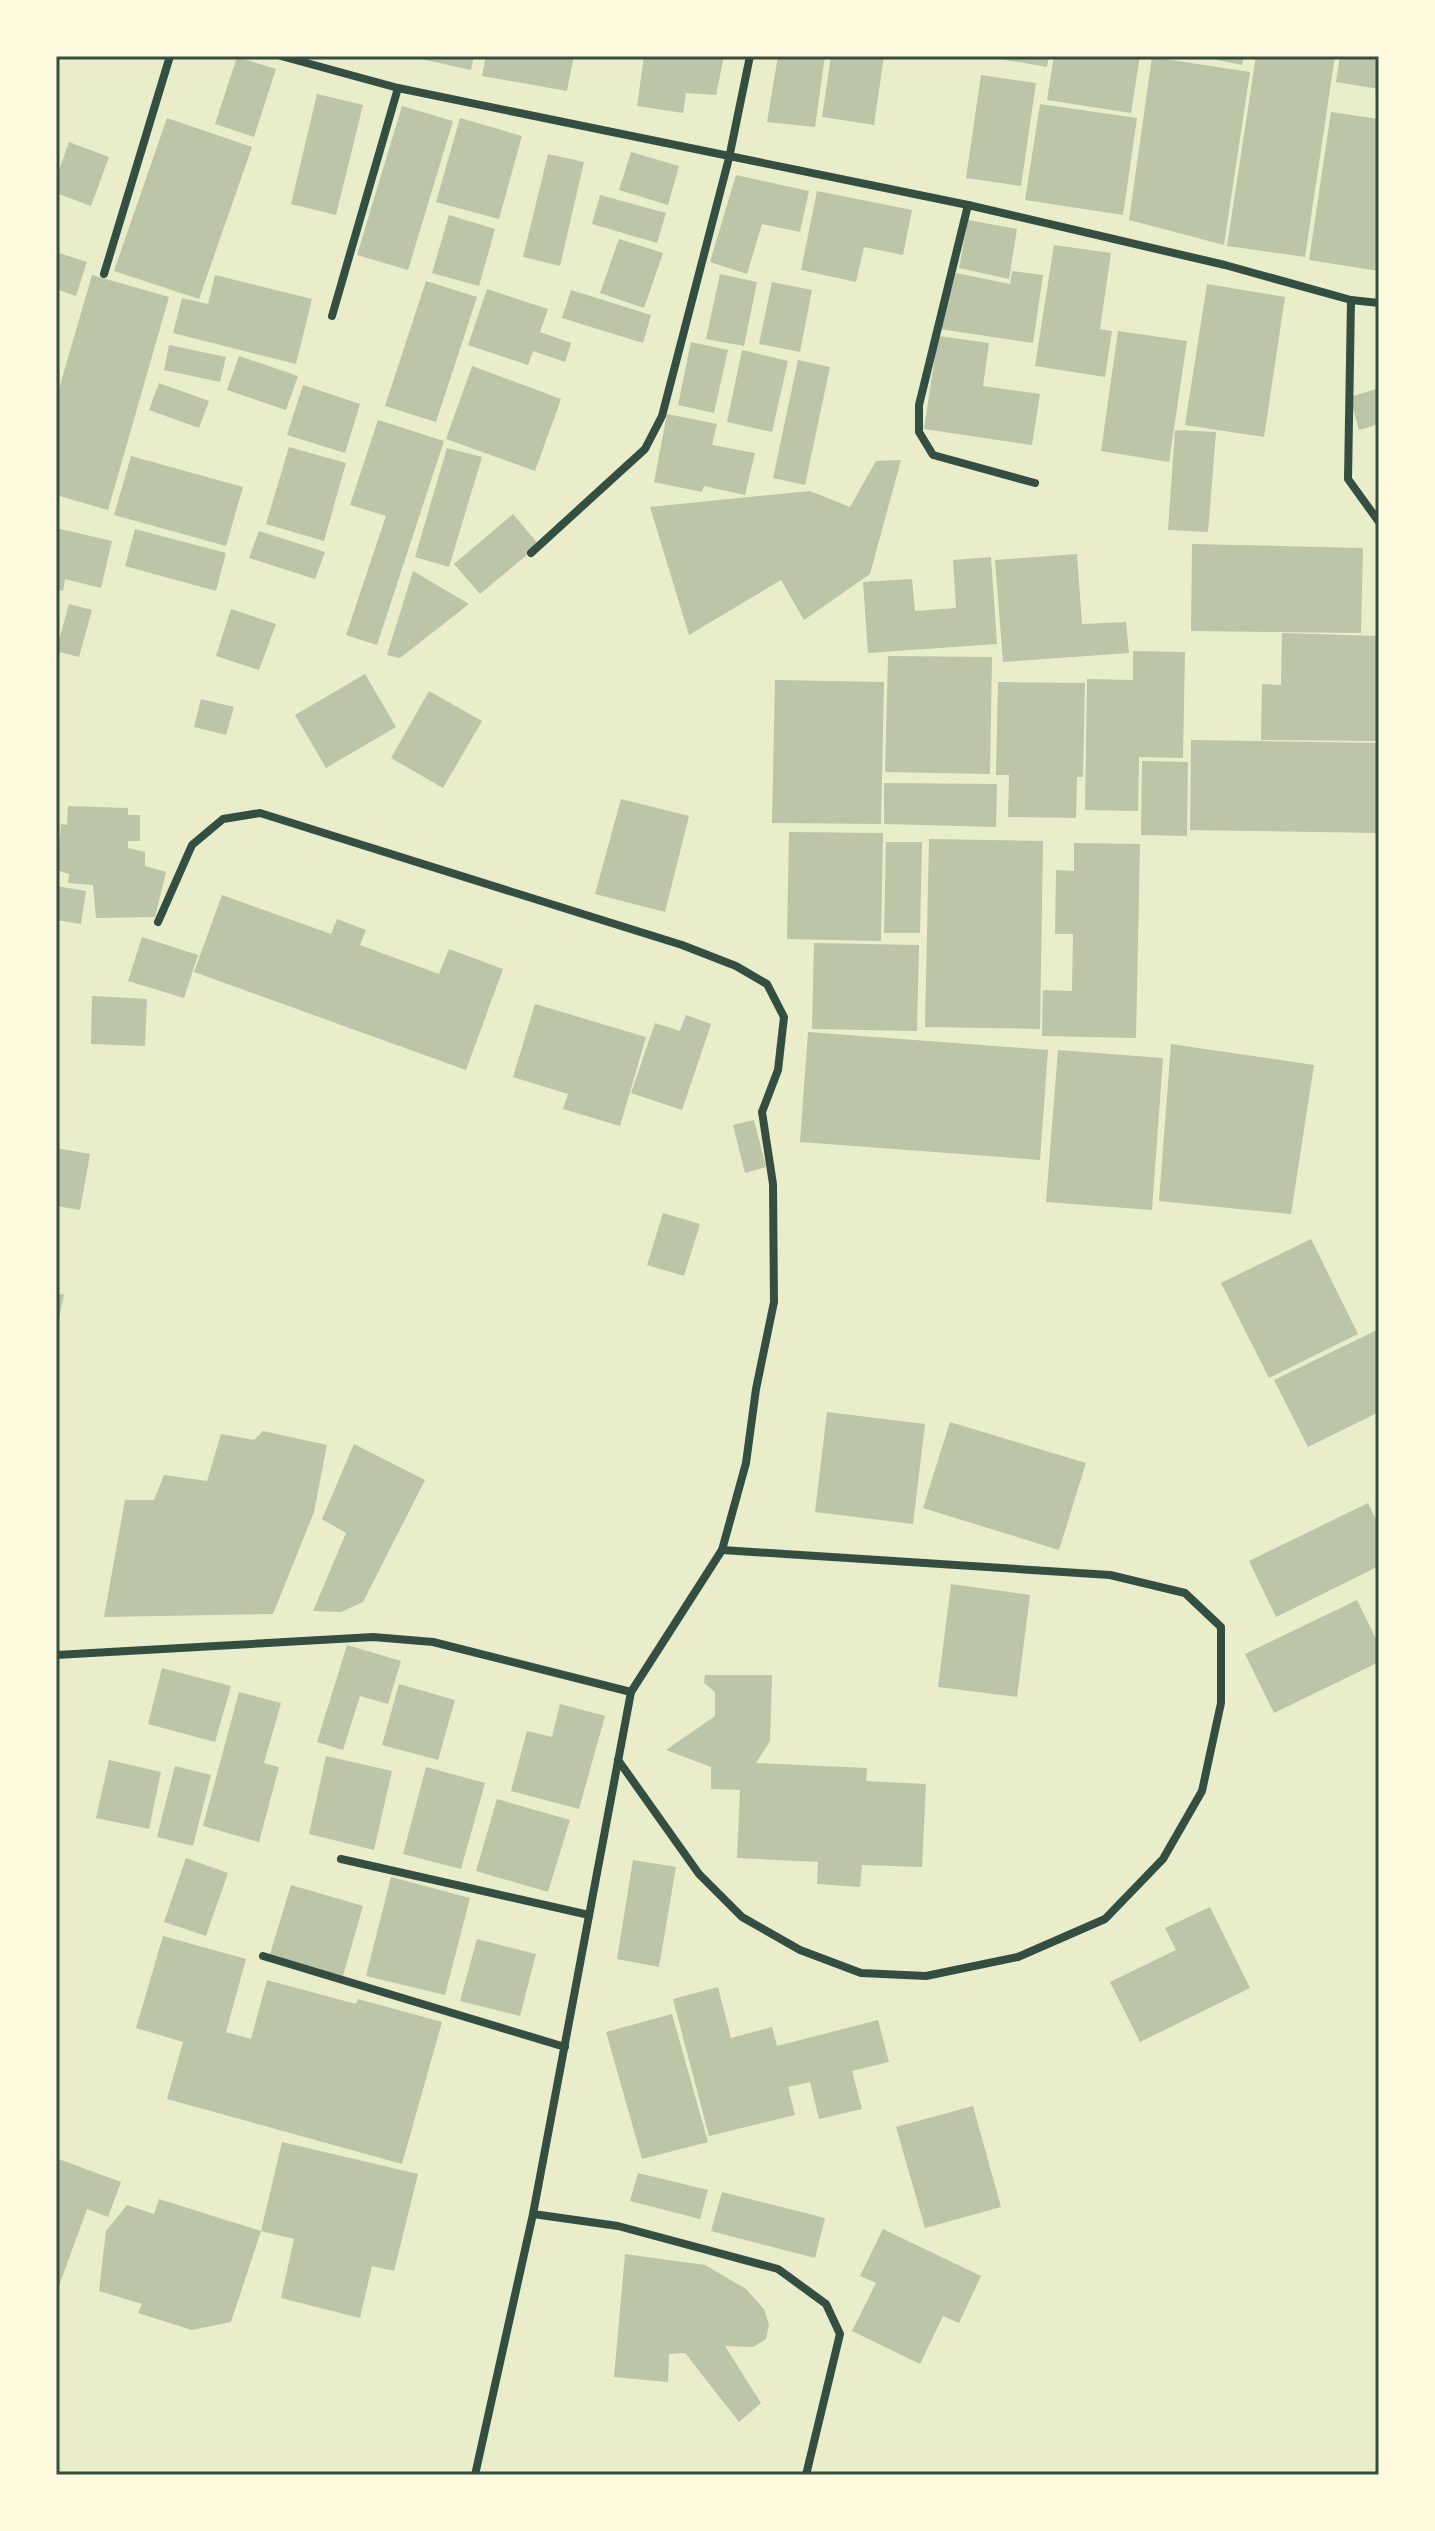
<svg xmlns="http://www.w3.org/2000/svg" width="1435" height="2531" viewBox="0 0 1435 2531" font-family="Georgia,serif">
<rect width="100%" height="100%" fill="#e9edc9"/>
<!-- building -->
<g fill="#bcc5a7">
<path d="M422 56H474L471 70 421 59Z"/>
<path d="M486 56H574L567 91 482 76Z"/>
<path d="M644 56H724L716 95 686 93 683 113 637 106Z"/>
<path d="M778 56H825L815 127 767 122Z"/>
<path d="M831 56H884L874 125 822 117Z"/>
<path d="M984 56H1049L1047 67Z"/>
<path d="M1054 56H1140L1131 113 1047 100Z"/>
<path d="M1198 56H1244L1242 65Z"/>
<path d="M1256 56H1335L1305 257 1227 246Z"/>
<path d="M1340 56H1379V89L1336 82Z"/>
<path d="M237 57 276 69 254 137 215 124Z"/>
<path d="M1152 57 1250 72 1224 245 1129 220Z"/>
<path d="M981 75 1036 83 1021 186 966 178Z"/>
<path d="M317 94 363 105 336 215 291 204Z"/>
<path d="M1040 104 1137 118 1123 215 1025 200Z"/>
<path d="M402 106 453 121 408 270 357 255Z"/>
<path d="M1331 112 1379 119V271L1309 260Z"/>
<path d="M167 118 252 147 199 299 114 271Z"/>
<path d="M460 118 522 136 499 219 436 202Z"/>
<path d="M69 142 109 157 91 206 56 193V179Z"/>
<path d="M631 152 679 166 668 205 619 190Z"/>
<path d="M548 154 584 162 560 266 523 257Z"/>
<path d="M736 175 809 191 800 232 762 224 747 274 710 262Z"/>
<path d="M817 191 912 210 903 255 864 247 856 282 801 270Z"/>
<path d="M600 195 666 213 657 243 592 224Z"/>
<path d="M449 215 495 229 479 286 432 273Z"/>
<path d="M968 220 1017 229 1009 279 959 268Z"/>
<path d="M619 239 663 253 644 308 600 293Z"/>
<path d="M1054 245 1111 253 1100 329 1112 331 1105 377 1035 366Z"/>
<path d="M56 252 87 262 76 296 56 289Z"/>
<path d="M1012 271 1043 275 1033 343 940 329 956 273 1010 284Z"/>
<path d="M720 274 757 282 744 346 706 339Z"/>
<path d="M92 275 169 297 108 510 56 495V399Z"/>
<path d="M215 275 312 299 296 364 173 333 182 298 208 304Z"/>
<path d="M426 281 477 297 436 422 385 406Z"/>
<path d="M772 282 812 290 800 352 759 344Z"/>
<path d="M1207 284 1285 297 1264 437 1185 425Z"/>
<path d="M487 289 548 309 540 332 571 343 565 362 533 351 528 365 468 345Z"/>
<path d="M571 290 651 315 643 343 562 318Z"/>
<path d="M1118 331 1187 341 1169 462 1101 451Z"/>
<path d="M938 336 989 343 983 386 1040 394 1032 445 924 429Z"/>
<path d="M691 342 728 350 714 413 678 405Z"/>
<path d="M169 345 226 357 220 382 164 370Z"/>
<path d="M742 350 788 361 772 432 727 422Z"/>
<path d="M239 356 298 376 286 410 227 390Z"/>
<path d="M798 360 830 367 805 485 773 478Z"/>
<path d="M472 366 561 399 535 471 446 439Z"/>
<path d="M159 383 209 401 199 428 149 410Z"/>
<path d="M303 385 360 404 345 453 287 435Z"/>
<path d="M1379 388V424L1359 430 1350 397Z"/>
<path d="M667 414 717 424 712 445 755 453 745 495 704 486 702 492 654 482Z"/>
<path d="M378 420 444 441 377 645 346 635 386 516 350 505Z"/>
<path d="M1175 430 1216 432 1208 532 1168 530Z"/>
<path d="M289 447 346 463 324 541 266 524Z"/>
<path d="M447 448 482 457 449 567 415 557Z"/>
<path d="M131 456 243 487 226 546 114 515Z"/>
<path d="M901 460 870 574 804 620 781 580 689 635 650 507 810 491 850 507 876 461Z"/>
<path d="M513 514 539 545 480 594 454 564Z"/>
<path d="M56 528 112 541 101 588 65 579 63 591 56 589Z"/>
<path d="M135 529 226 553 216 591 125 566Z"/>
<path d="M259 531 325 552 315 579 249 558Z"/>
<path d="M1192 544 1363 548 1361 633 1191 631Z"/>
<path d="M1077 554 1082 624 1126 622 1129 653 1003 662 995 560Z"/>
<path d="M991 557 997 644 868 653 863 582 912 579 915 611 956 608 953 560Z"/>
<path d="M413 571 469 604 400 658 387 655Z"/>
<path d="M69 604 92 610 79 657 56 651Z"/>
<path d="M231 609 276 624 259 670 216 656Z"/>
<path d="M1282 633 1379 636V741L1261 740 1262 684 1281 685Z"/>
<path d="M1133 651 1185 652 1183 758 1139 757 1138 811 1085 810 1087 679 1133 680Z"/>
<path d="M888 656 992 657 990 774 885 772Z"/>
<path d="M365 674 396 727 326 768 295 715Z"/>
<path d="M775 680 884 682 881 824 772 823Z"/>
<path d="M998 682 1085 683 1083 777H1077L1076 818 1008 817 1009 775H996Z"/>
<path d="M429 691 482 721 443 788 391 758Z"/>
<path d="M201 699 234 707 226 735 194 727Z"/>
<path d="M1191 740 1379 743V833L1190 830Z"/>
<path d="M1142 761 1188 762 1187 836 1141 835Z"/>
<path d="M884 783 997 784 996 827 884 824Z"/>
<path d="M621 799 689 816 665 912 595 894Z"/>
<path d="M68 806 128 808V815H140V841H128V848L145 852V866L166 872 155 917 96 918 93 885 68 883 69 874 57 870 61 824 67 825Z"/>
<path d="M789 832 883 833 881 941 787 939Z"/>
<path d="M929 839 1043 841 1040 1029 925 1027Z"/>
<path d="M886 842H922L920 933H884Z"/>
<path d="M1074 843 1140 844 1136 1038 1042 1036 1043 990 1072 991 1073 934H1055L1056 870 1074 871Z"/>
<path d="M56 886 86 891 81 924 56 920Z"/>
<path d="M222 895 331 934 337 919 366 930 360 945 439 974 449 949 503 969 466 1070 194 972Z"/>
<path d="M142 937 198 955 184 998 128 981Z"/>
<path d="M814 943 919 945 917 1031 812 1029Z"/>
<path d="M92 996 147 999 145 1046 91 1044Z"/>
<path d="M535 1004 646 1037 620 1126 563 1109 568 1094 513 1077Z"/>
<path d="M686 1015 711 1024 682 1110 631 1093 655 1023 680 1031Z"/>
<path d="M808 1032 1048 1050 1040 1160 800 1142Z"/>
<path d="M1171 1044 1314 1065 1291 1214 1159 1201Z"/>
<path d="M1058 1050 1163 1058 1152 1210 1046 1202Z"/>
<path d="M754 1120 766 1167 745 1173 733 1125Z"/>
<path d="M56 1148 90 1154 80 1210 56 1206Z"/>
<path d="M663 1213 700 1224 684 1276 647 1265Z"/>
<path d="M1311 1239 1358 1334 1269 1378 1221 1283Z"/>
<path d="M56 1293 64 1295 57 1326 56 1325Z"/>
<path d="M1379 1329V1412L1308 1447 1274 1380Z"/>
<path d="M827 1412 925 1424 913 1524 815 1512Z"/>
<path d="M950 1422 1086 1463 1059 1550 923 1508Z"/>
<path d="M263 1431 327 1445 314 1512 273 1614 104 1617 125 1500H154L164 1475 207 1481 221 1434 254 1440Z"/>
<path d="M354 1444 425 1480 363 1602 341 1612 313 1611 346 1533 322 1519Z"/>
<path d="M1368 1503 1379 1526V1566L1276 1617 1249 1561Z"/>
<path d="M951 1584 1030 1595 1017 1697 938 1687Z"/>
<path d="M1357 1600 1379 1645V1662L1274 1713 1245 1654Z"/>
<path d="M347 1645 401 1661 388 1704 360 1696 343 1750 317 1742Z"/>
<path d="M162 1668 231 1686 215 1742 148 1724Z"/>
<path d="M705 1675H772L770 1741 756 1763 867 1768 866 1781 926 1784 922 1867 862 1865 860 1887 817 1884 818 1862 737 1858 740 1790 711 1789V1767L666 1750 715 1716V1692L704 1683Z"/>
<path d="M399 1684 455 1700 438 1760 382 1745Z"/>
<path d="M239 1692 281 1703 264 1763 279 1767 259 1842 203 1826Z"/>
<path d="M560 1704 605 1716 579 1809 511 1791 527 1731 552 1737Z"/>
<path d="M326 1756 392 1771 374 1850 309 1834Z"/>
<path d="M109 1760 161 1772 149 1829 96 1818Z"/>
<path d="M175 1766 211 1775 193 1846 157 1837Z"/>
<path d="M426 1767 485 1783 461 1869 403 1854Z"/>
<path d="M497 1799 570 1820 548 1892 476 1871Z"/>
<path d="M186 1858 228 1873 206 1936 164 1922Z"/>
<path d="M633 1860 676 1867 659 1967 617 1959Z"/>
<path d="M391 1877 470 1898 445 1995 366 1976Z"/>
<path d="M291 1885 363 1906 343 1976 270 1954Z"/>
<path d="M1210 1907 1250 1988 1140 2042 1110 1982 1176 1950 1165 1928Z"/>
<path d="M163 1936 246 1959 226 2032 251 2039 267 1980 356 2004 358 1999 442 2022 402 2164 167 2099 183 2042 136 2028Z"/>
<path d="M477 1939 536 1954 520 2016 460 2001Z"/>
<path d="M718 1987 731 2038 772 2027 777 2046 878 2020 889 2062 852 2071 862 2109 819 2119 810 2082 788 2087 795 2115 709 2136 673 1999Z"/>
<path d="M672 2014 708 2142 642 2159 606 2032Z"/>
<path d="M973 2106 1001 2207 925 2228 896 2127Z"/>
<path d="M282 2142 418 2174 394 2271 372 2266 360 2318 281 2298 294 2239 261 2231Z"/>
<path d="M56 2158 121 2182 108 2217 87 2209 56 2294Z"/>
<path d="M638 2173 708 2190 700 2219 630 2201Z"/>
<path d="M722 2192 825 2218 815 2258 711 2231Z"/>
<path d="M159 2199 261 2231 231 2322 192 2330 138 2313 142 2304 99 2291 106 2231 127 2205 154 2214Z"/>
<path d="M883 2229 981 2276 959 2323 943 2316 920 2364 852 2331 876 2283 860 2276Z"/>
<path d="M625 2254 705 2265 746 2289 764 2309 769 2325 766 2339 753 2347 725 2346 761 2403 739 2422 685 2353 669 2354 668 2382 614 2377Z"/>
</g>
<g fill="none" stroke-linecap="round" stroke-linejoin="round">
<!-- minor -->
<g stroke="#344e41" stroke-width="8">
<path d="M281 56 398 88 968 205 1225 265 1351 300 1379 303"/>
<path d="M968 205 919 405V432L933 455 1035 483"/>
<path d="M104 274 170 56"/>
<path d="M1351 300 1348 479 1379 522"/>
<path d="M332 316 398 88"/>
<path d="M531 553 645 449 662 416 729 158 750 56"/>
<path d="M158 922 192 845 223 819 260 813 682 945 736 966 767 984 784 1017 778 1070 762 1112 773 1184 774 1302 756 1389 746 1463 722 1550 631 1692 533 2214 475 2475"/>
<path d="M56 1655 373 1637 433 1642 631 1692"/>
<path d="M618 1760 699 1874 742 1917 800 1950 861 1973 926 1976 1018 1957 1105 1919 1163 1859 1202 1791 1221 1703V1627L1185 1593 1110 1575 722 1550"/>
<path d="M341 1859 589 1915"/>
<path d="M263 1956 565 2047"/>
<path d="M533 2214 618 2226 778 2269 826 2304 840 2334 806 2475"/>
</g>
</g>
<!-- border -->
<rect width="1435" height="2531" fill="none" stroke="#fefae0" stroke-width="116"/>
<rect x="58" y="58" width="1319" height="2415" fill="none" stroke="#344e41" stroke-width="3"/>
</svg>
